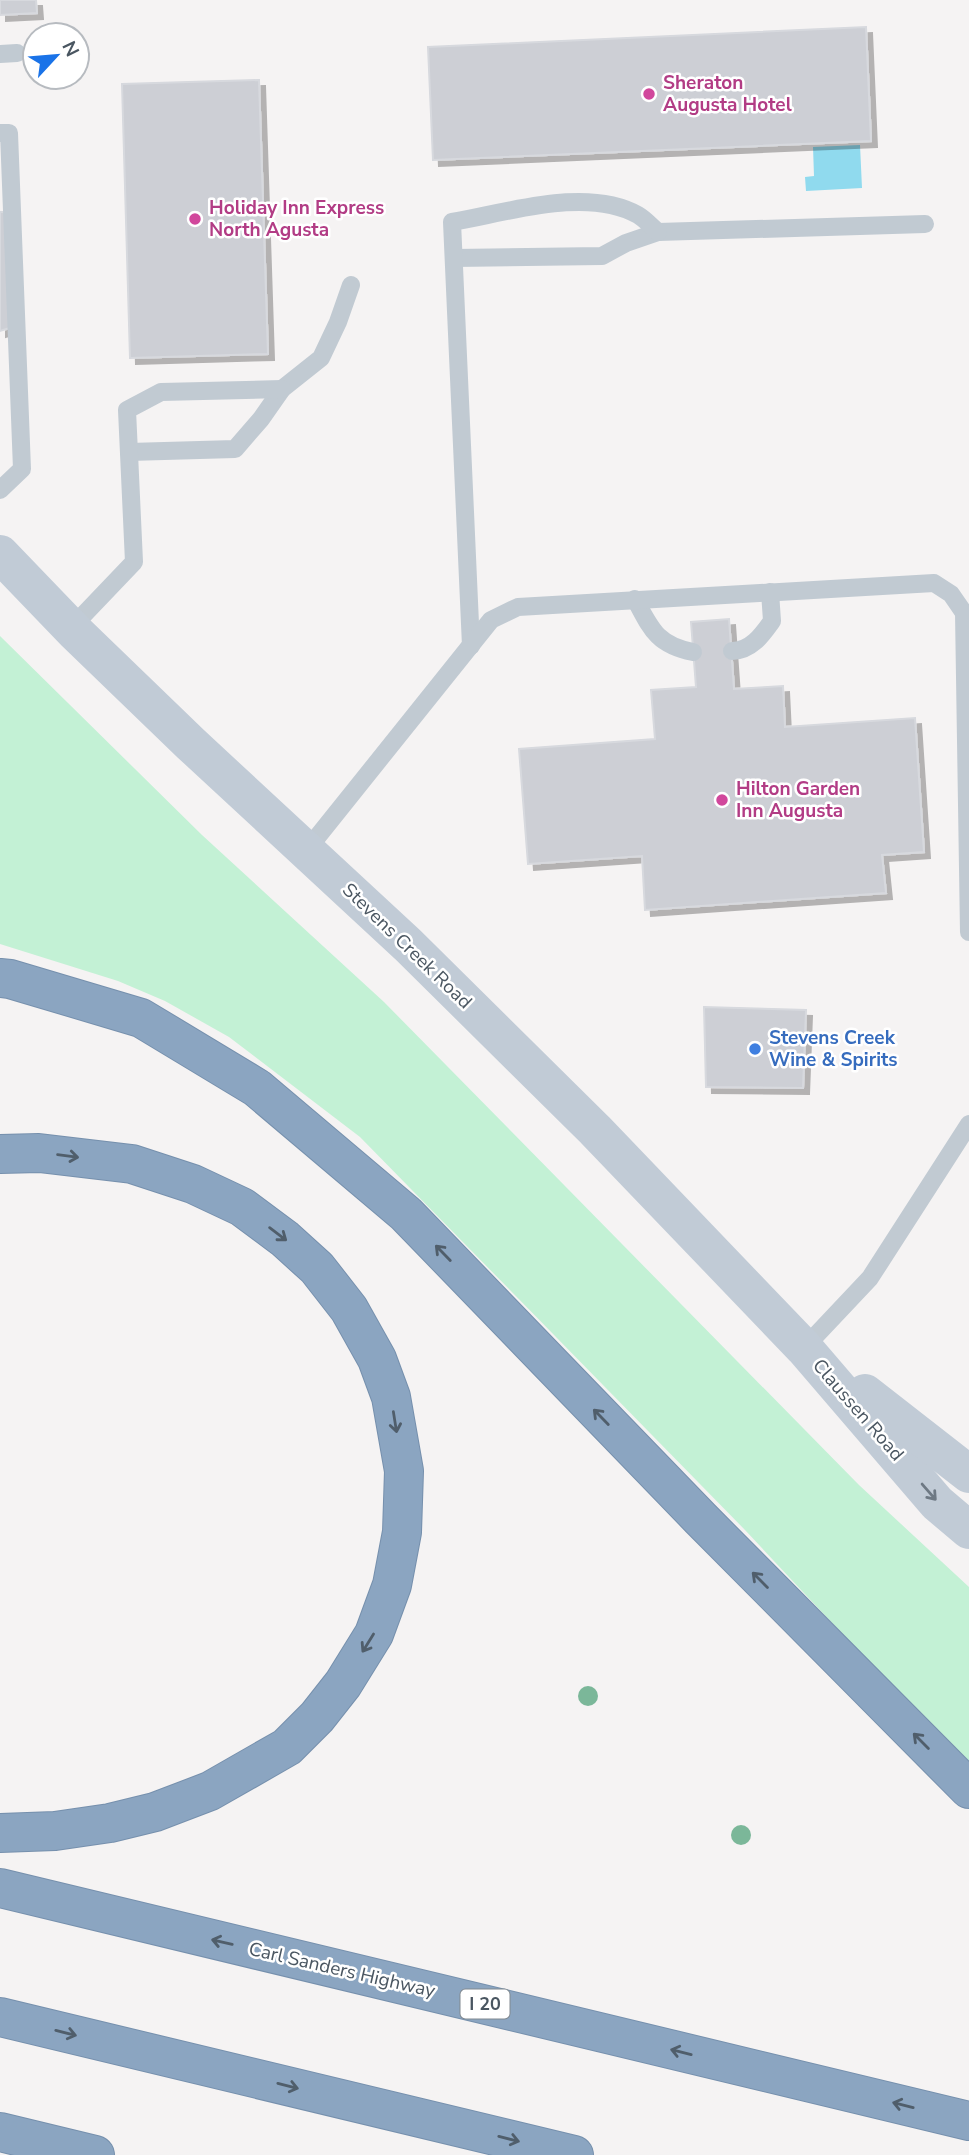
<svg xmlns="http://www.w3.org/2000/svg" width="969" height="2155" viewBox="0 0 969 2155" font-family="'Nunito Sans',sans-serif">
<defs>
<filter id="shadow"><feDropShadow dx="6" dy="6" stdDeviation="0" flood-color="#0004"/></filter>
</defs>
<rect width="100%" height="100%" fill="#f5f3f3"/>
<!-- green -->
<path fill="#c3f1d5" d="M0 636 202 835 384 1002 859 1485 969 1587V1769L745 1530 360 1137 229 1037 165 1001 118 981 0 944Z"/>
<!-- water -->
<path fill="#90daee" d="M860 145 862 188 806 191 805 177 814 176 813 147Z"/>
<!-- building -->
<g fill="#cdcfd5" stroke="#d7d9de" stroke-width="2" filter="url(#shadow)">
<path d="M0 0H36L37 13 0 15Z"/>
<path d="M866 27 871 141 433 160 428 47Z"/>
<path d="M259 80 268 354 130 358 122 84Z"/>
<path d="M0 212H12L13 327 0 331Z"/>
<path d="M729 619 734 689 783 686 785 727 915 718 924 852 882 855 886 893 645 910 642 856 528 864 519 749 655 739 651 690 696 687 691 622Z"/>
<path d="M704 1007 806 1010 803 1088 706 1087Z"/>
</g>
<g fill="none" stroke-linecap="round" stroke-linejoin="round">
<defs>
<g id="highway">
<path d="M0 978 10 979 141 1018 257 1088 406 1214 700 1518 969 1789"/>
<path d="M0 1154 39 1153 132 1164 193 1184 242 1207 285 1239 317 1268 349 1309 377 1359 391 1397 404 1471 402 1532 392 1585 374 1634 343 1684 317 1717 287 1747 210 1791 155 1812 110 1823 55 1831 0 1833"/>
<path d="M0 1888 969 2121"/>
<path d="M0 2017 574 2155"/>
<path d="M0 2132 95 2155"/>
</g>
</defs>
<!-- highway casing -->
<use href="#highway" stroke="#7690ad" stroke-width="40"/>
<!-- lane -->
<g stroke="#c1cad2" stroke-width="18">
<path d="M0 54 17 53"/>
<path d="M0 133H9L22 469 0 490"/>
<path d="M454 258 602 256 626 243 658 232 925 224"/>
<path d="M129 452 235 449 261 419 282 389 321 358 338 322 351 285"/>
<path d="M635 599C651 629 657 645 693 652"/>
<path d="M71 628 134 562 127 410 161 392 282 389"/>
<path d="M471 646 452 222C506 213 587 186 638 215 645 219 652 227 658 232"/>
<path d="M732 651C751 651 762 635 772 621L770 592"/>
<path d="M306 851 491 620 518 607 934 583 951 594 964 613 969 932"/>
<path d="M804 1348 870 1278 969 1124"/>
</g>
<!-- secondary -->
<g stroke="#c1cbd6" stroke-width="38">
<path d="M0 554 75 632 191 744 408 945 595 1130 804 1348 937 1503 969 1530"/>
<path d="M865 1393 969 1474"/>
</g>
<!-- highway -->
<use href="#highway" stroke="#8ba5c1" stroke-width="38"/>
</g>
<!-- trees -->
<g fill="#7bb799">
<circle cx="588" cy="1696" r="10"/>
<circle cx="741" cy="1835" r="10"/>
</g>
<!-- one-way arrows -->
<defs><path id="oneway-shaft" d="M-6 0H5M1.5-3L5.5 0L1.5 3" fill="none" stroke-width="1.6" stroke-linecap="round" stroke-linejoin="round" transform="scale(1.75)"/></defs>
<g stroke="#505e6b">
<use href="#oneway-shaft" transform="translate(68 1156) rotate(7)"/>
<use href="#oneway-shaft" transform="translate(278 1234) rotate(37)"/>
<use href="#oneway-shaft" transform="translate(443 1253) rotate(-134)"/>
<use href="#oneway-shaft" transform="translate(601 1417) rotate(-134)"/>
<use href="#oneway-shaft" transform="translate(395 1422) rotate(81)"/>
<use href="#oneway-shaft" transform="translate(760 1580) rotate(-135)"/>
<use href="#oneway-shaft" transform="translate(368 1643) rotate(122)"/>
<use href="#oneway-shaft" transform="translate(921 1741) rotate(-135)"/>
<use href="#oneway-shaft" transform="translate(222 1942) rotate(-167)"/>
<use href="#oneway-shaft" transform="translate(66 2033) rotate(14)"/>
<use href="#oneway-shaft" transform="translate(681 2052) rotate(-166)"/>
<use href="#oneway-shaft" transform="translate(288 2086) rotate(14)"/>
<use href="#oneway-shaft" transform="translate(903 2105) rotate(-166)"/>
<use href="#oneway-shaft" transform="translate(509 2139) rotate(14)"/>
</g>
<use stroke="#6e7984" href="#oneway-shaft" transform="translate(929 1492) rotate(49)"/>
<!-- markers -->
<g fill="#d1479c" stroke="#fff" stroke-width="2.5">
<circle cx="649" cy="94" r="7"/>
<circle cx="195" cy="219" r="7"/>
<circle cx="722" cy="800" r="7"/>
</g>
<circle fill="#3f7fe0" stroke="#fff" stroke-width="2.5" cx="755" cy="1049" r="7"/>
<g text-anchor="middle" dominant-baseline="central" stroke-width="5" stroke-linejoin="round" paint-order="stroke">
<!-- shield labels -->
<rect fill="#fff" stroke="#808990" stroke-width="2" x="460.5" y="1989.5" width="49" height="29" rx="5"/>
<g font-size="18" font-weight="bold" fill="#4a5661">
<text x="485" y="2004">I 20</text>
</g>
<!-- hotel labels -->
<g font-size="19" font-weight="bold" fill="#b23c85" stroke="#fff" text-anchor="start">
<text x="663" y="83">Sheraton<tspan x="663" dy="22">Augusta Hotel</tspan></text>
<text x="209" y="208">Holiday Inn Express<tspan x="209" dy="22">North Agusta</tspan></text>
<text x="736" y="789">Hilton Garden<tspan x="736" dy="22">Inn Augusta</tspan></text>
</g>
<!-- street labels -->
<g font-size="19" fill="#4a5661" stroke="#fff">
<text transform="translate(407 946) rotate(44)">Stevens Creek Road</text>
<text transform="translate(858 1410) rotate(49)">Claussen Road</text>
<text transform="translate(342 1970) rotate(13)">Carl Sanders Highway</text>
</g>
<!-- shop labels -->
<g font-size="19" font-weight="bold" fill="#366cbe" stroke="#fff" text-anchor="start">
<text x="769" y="1038">Stevens Creek<tspan x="769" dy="22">Wine &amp; Spirits</tspan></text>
</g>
</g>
<!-- north arrow -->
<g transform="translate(56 56) rotate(64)"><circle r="33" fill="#ffffff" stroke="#b7bbc0" stroke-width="2"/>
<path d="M0-5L12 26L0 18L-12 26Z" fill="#1a73e8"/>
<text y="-10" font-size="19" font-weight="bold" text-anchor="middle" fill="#4a5661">N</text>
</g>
</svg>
